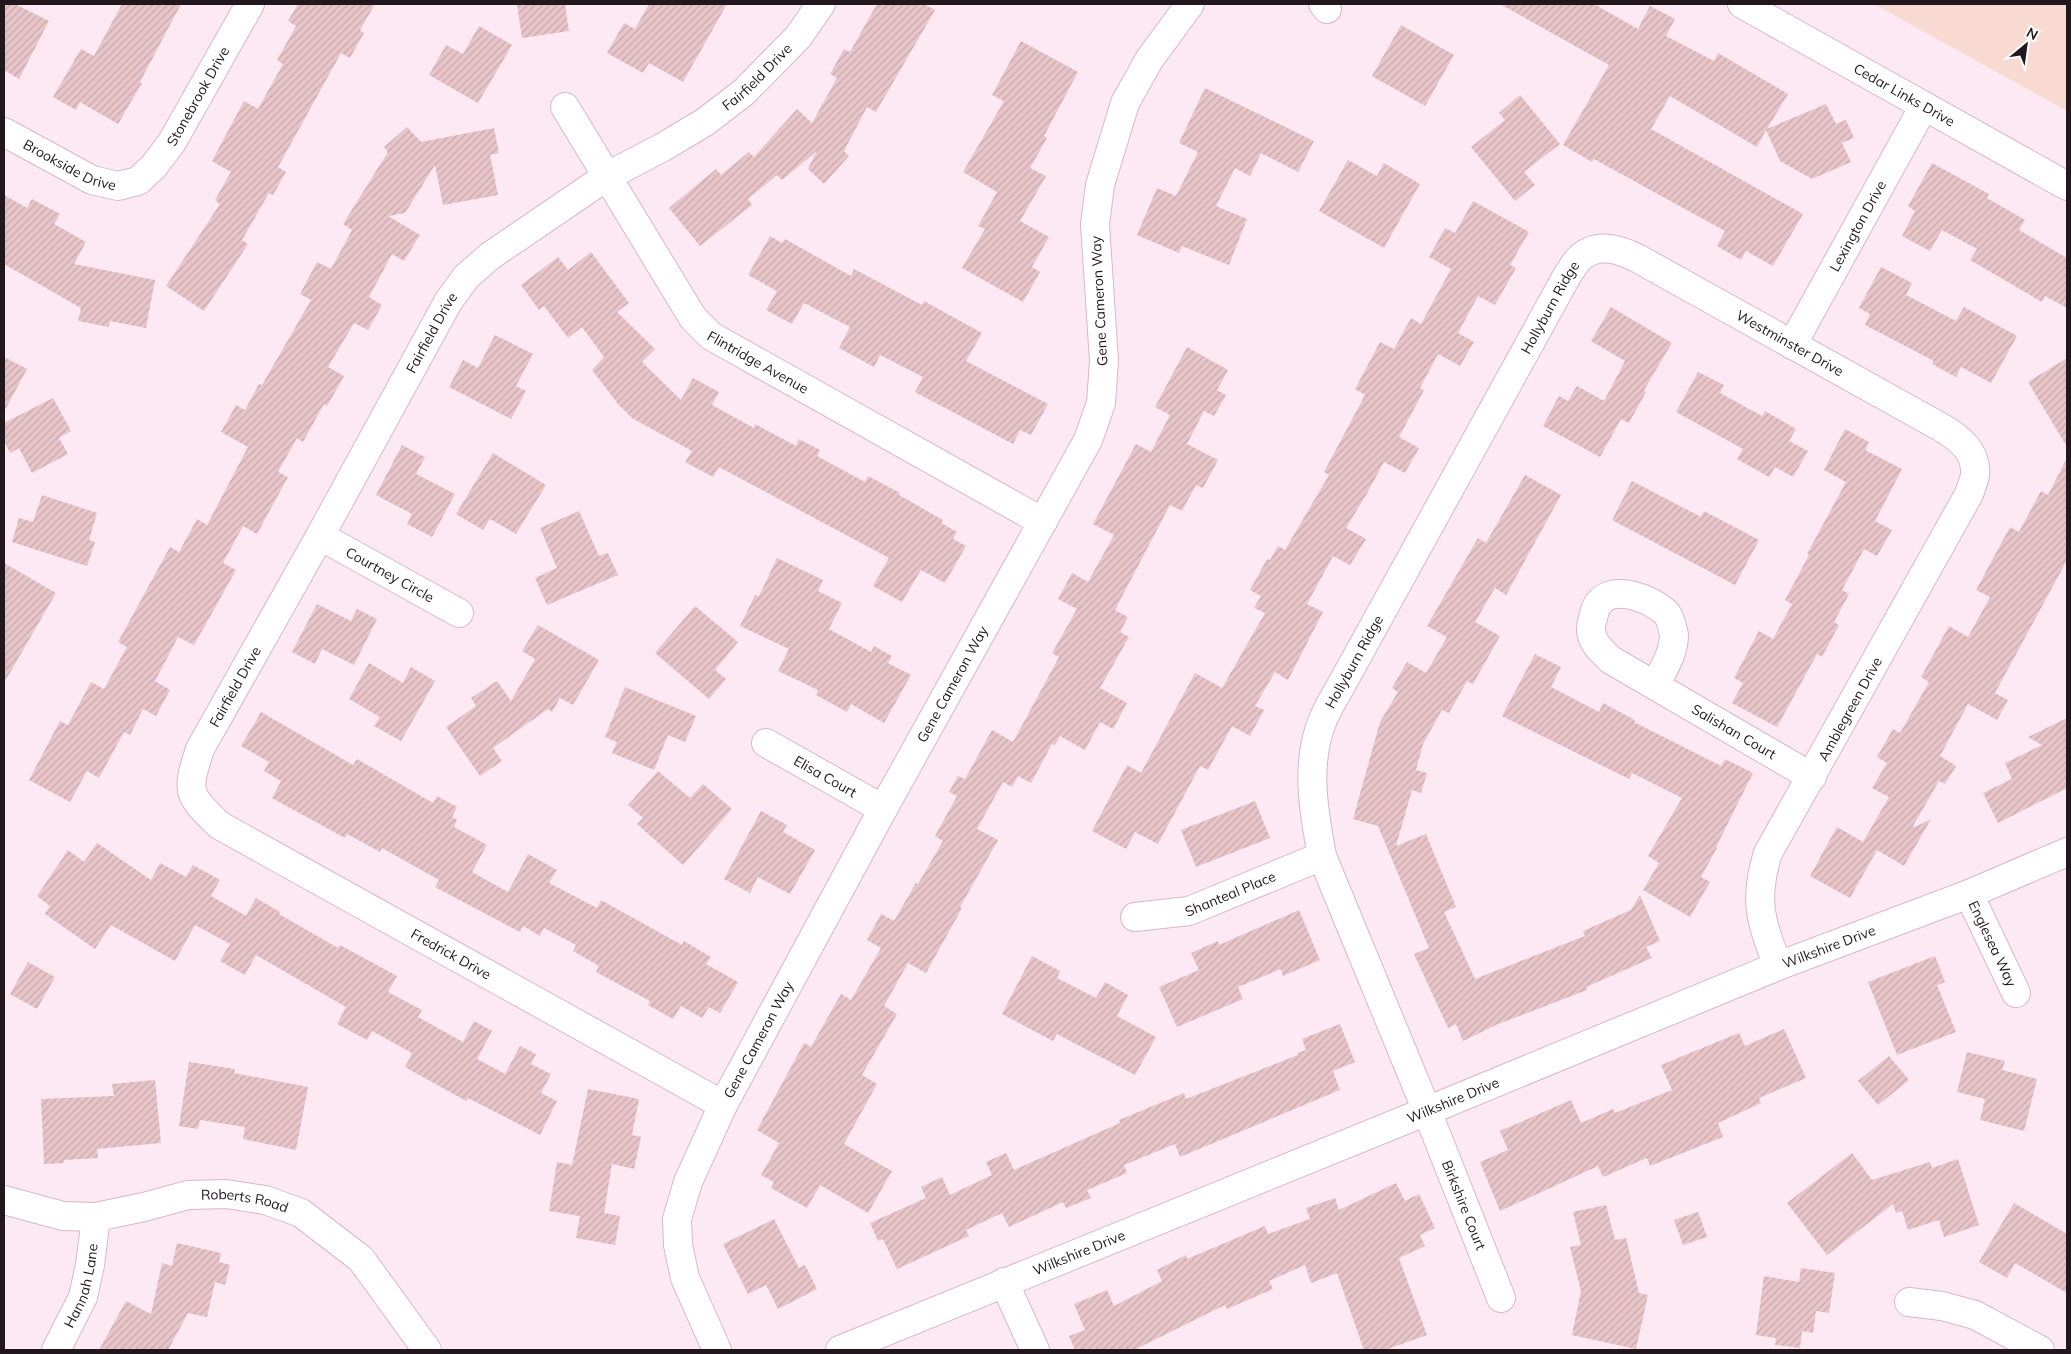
<svg xmlns="http://www.w3.org/2000/svg" width="2071" height="1354" viewBox="0 0 2071 1354" font-family="Mulish,sans-serif">
<defs>
<pattern id="building-hatch" width="6" height="6" patternUnits="userSpaceOnUse" patternTransform="scale(1.25)"><rect width="6" height="6" fill="#e8c5c9"/><path d="M-1 1l2-2M0 6l6-6M5 7l2-2" fill="none" stroke="#c7a8ac"/></pattern>
</defs>
<rect width="100%" height="100%" fill="#fde9f3"/>
<!-- green -->
<path fill="#f8dad1" d="M1874 4H2067V111Z"/>
<!-- building -->
<g fill="url(#building-hatch)">
<path d="M4 4H15L49 21 19 79 4 70Z"/>
<path d="M122 4H181L140 82 142 83 118 124 80 102 76 110 53 97 81 49 94 56Z"/>
<path d="M298 4H375L360 30 364 33 350 58 341 53 278 167 286 172 273 195 269 193 242 240 248 244 204 311 166 286 220 204 215 200 231 172 212 161 244 101 258 109 283 64 277 60 296 26 288 21Z"/>
<path d="M517 4H565L569 31 522 38Z"/>
<path d="M649 4H727L683 82 649 63 643 73 607 53 624 23 635 29Z"/>
<path d="M877 4H924L935 10 876 112 867 107 844 151 849 156 824 184 808 169 817 151 782 180 777 175 748 199 752 205 700 246 669 208 716 169 721 175 749 152 754 157 797 109 812 123 837 78 830 74 844 49 850 52Z"/>
<path d="M1500 4H1594L1638 29 1650 6 1675 19 1666 36 1714 61 1718 53 1788 94 1767 129 1826 104 1836 124 1846 120 1854 138 1842 143 1851 162 1812 179 1780 161 1766 130 1757 147 1670 96 1651 129 1803 214 1773 266 1746 251 1741 260 1717 246 1725 231 1594 159 1592 162 1563 145 1609 65Z"/>
<path d="M1401 25 1454 55 1425 106 1372 76Z"/>
<path d="M479 26 512 45 478 103 429 75 446 45 463 54Z"/>
<path d="M1021 41 1078 72 1044 136 1047 138 1030 168 1046 176 1020 221 1049 237 1032 267 1040 272 1023 302 962 268 985 229 978 226 997 192 963 172 1004 101 992 95Z"/>
<path d="M1205 88 1314 141 1298 172 1261 153 1250 176 1235 168 1216 206 1247 219 1229 265 1182 246 1179 253 1137 235 1157 188 1176 196 1198 152 1179 143Z"/>
<path d="M1520 95 1560 144 1524 172 1535 185 1515 201 1471 147 1505 120 1499 113Z"/>
<path d="M407 127 421 142 494 128 499 153 490 155 498 195 443 205 435 165 405 213 388 216 420 235 404 261 392 254 369 297 382 305 368 330 354 323 328 367 344 376 327 406 324 404 303 442 297 438 278 472 288 477 257 534 243 526 223 563 236 570 194 645 178 637 155 681 170 690 156 716 143 709 130 735 124 732 99 778 87 771 70 802 29 780 60 721 68 725 91 682 104 689 127 647 118 642 170 547 179 552 197 519 207 525 248 447 221 432 236 405 245 410 259 384 262 385 311 300 300 294 317 262 331 269 352 230 343 224 388 152 384 147Z"/>
<path d="M1348 160 1377 176 1384 163 1420 184 1384 248 1319 211Z"/>
<path d="M1932 163 1989 194 1987 198 2025 220 2019 230 2067 258V308L2045 296 2042 302 1970 260 1977 249 1942 230 1930 251 1902 236 1915 211 1908 206Z"/>
<path d="M4 195 27 208 32 199 60 214 54 224 86 242 74 264 155 280 146 328 110 321 109 327 78 321 81 308 4 264Z"/>
<path d="M1473 201 1529 232 1510 265 1516 268 1495 305 1478 296 1458 333 1474 342 1460 366 1438 354 1420 388 1424 390 1399 437 1419 448 1405 473 1384 462 1366 495 1346 528 1366 539 1350 565 1333 556 1307 604 1323 612 1288 680 1275 672 1255 706 1264 710 1250 736 1232 726 1208 770 1200 766 1158 844 1135 832 1126 849 1092 831 1127 765 1141 773 1195 673 1222 688 1265 613 1254 608 1261 596 1250 590 1267 559 1270 560 1278 546 1285 550 1329 475 1324 472 1365 395 1355 389 1380 342 1394 349 1411 318 1421 324 1451 269 1429 257 1445 228 1455 233Z"/>
<path d="M770 236 782 243 785 239 851 276 854 269 922 305 924 301 982 333 966 361 1048 404 1031 435 1020 430 1013 444 915 392 923 377 880 355 874 367 839 348 850 327 804 303 792 324 766 310 777 291 748 275Z"/>
<path d="M591 252 629 303 617 312 655 349 642 362 681 400 693 378 719 392 712 405 754 428 755 424 796 446 799 439 820 450 817 456 865 482 868 476 900 493 899 495 943 520 941 523 957 532 953 539 966 546 945 583 921 570 902 602 873 586 889 558 719 467 713 477 685 462 692 451 632 418 618 404 592 370 604 357 582 327 568 338 544 306 539 310 521 285 558 257 568 270Z"/>
<path d="M1881 267 1912 283 1906 295 1956 321 1964 307 2017 336 1991 383 1961 367 1956 377 1932 364 1934 361 1865 325 1870 314 1859 308Z"/>
<path d="M1611 307 1672 343 1644 390 1646 392 1629 423 1621 419 1600 457 1543 426 1559 396 1568 401 1577 386 1604 401 1625 361 1591 341Z"/>
<path d="M495 335 533 354 516 386 526 391 511 419 449 387 463 360 478 368Z"/>
<path d="M1187 347 1228 370 1217 390 1226 395 1214 416 1204 411 1187 444 1218 460 1203 488 1196 485 1182 511 1170 505 1115 610 1128 617 1120 632 1129 637 1100 688 1127 703 1113 729 1100 722 1085 750 1060 736 1055 745 1052 744 1031 783 1018 776 1012 787 1003 782 977 829 998 840 960 907 962 908 926 973 908 963 884 1006 897 1014 862 1075 877 1084 844 1144 892 1171 868 1213 820 1185 807 1208 771 1188 774 1182 761 1175 779 1143 757 1130 804 1043 811 1047 841 994 851 1000 881 948 867 940 881 914 894 921 916 883 918 884 943 841 935 836 957 796 949 792 958 776 965 779 992 730 1013 742 1059 657 1052 653 1077 609 1058 599 1072 573 1088 582 1114 535 1093 524 1136 444 1151 452 1170 415 1155 407Z"/>
<path d="M4 357 27 369 4 412Z"/>
<path d="M2067 358V447L2028 382Z"/>
<path d="M1698 372 1724 385 1720 393 1762 416 1765 411 1796 429 1789 441 1808 451 1793 477 1775 467 1769 477 1737 459 1743 449 1676 412Z"/>
<path d="M53 398 71 431 59 438 68 454 32 473 19 448 10 453 4 441V423Z"/>
<path d="M1845 429 1869 442 1865 450 1902 469 1875 521 1892 530 1877 556 1864 549 1842 590 1849 594 1834 622 1839 625 1822 657 1817 654 1777 727 1732 703 1743 683 1734 678 1759 631 1773 639 1792 604 1785 600 1809 555 1807 554 1846 482 1824 470Z"/>
<path d="M402 445 425 457 416 474 455 494 432 537 407 524 412 514 376 495Z"/>
<path d="M493 453 546 485 516 534 490 519 483 530 456 514Z"/>
<path d="M2067 458V560L1995 693 2008 700 1997 720 1968 704 1940 756 1956 766 1945 784 1939 781 1913 826 1915 827 1931 819 1904 866 1877 850 1850 898 1810 876 1837 827 1863 842 1889 797 1872 788 1887 763 1877 757 1893 729 1900 733 1929 682 1921 677 1949 626 1968 637 1990 597 1976 590 2010 527 2019 532 2041 491 2048 495Z"/>
<path d="M1525 475 1561 495 1506 595 1495 588 1475 622 1500 636 1473 684 1467 681 1449 713 1442 710 1423 744 1416 770 1427 773 1421 793 1412 790 1396 846 1426 834 1456 907 1444 912 1475 979 1585 936 1583 931 1631 910 1640 895 1660 941 1646 947 1652 958 1586 987 1587 990 1496 1025 1463 1041 1456 1024 1448 1028 1414 954 1429 948 1378 826 1353 819 1380 722 1398 692 1392 688 1407 662 1426 673 1447 637 1427 626 1478 538 1486 543Z"/>
<path d="M1632 481 1701 517 1704 511 1759 540 1735 585 1612 520Z"/>
<path d="M42 495 97 513 89 540 95 542 87 566 12 542 19 518 33 522Z"/>
<path d="M579 511 599 556 608 553 618 575 547 605 535 578 557 568 540 528Z"/>
<path d="M777 558 823 580 818 591 842 603 829 629 871 652 874 646 892 656 888 663 911 675 884 723 851 704 847 712 816 695 818 690 778 671 789 649 740 626 755 595 759 596Z"/>
<path d="M4 563 56 593 4 683Z"/>
<path d="M317 604 351 621 357 609 377 619 354 665 322 649 315 664 292 652Z"/>
<path d="M695 606 738 642 715 670 726 679 709 699 655 653Z"/>
<path d="M538 625 599 660 573 705 560 698 552 712 548 709 493 748 502 761 480 776 446 727 476 706 471 698 497 681 511 701 535 659 522 651Z"/>
<path d="M1535 654 1561 667 1551 687 1599 712 1603 703 1635 720 1634 722 1721 766 1725 759 1753 773 1716 847 1717 848 1701 877 1710 882 1690 917 1643 890 1659 863 1648 856 1682 798 1632 773 1629 779 1502 716Z"/>
<path d="M369 663 403 683 411 667 435 681 401 741 374 726 380 717 349 699Z"/>
<path d="M625 687 696 716 685 742 668 735 654 770 612 753 617 742 605 737Z"/>
<path d="M261 712 353 765 357 759 433 803 437 796 457 807 452 817 457 820 454 827 487 845 472 872 508 892 528 854 557 870 549 883 597 908 601 900 682 945 684 941 711 957 706 964 738 982 720 1013 709 1007 702 1018 681 1006 673 1019 648 1005 650 1001 596 972 599 966 573 951 576 945 544 928 540 936 523 926 520 932 435 887 439 880 382 848 380 852 347 834 345 838 272 798 281 781 264 771 269 762 241 746Z"/>
<path d="M2067 718V788L1998 823 1983 793 2012 779 2005 763 2042 745 2028 737Z"/>
<path d="M658 771 690 798 703 784 732 809 683 865 637 824 643 818 628 805Z"/>
<path d="M1255 801 1270 838 1196 867 1181 830Z"/>
<path d="M761 811 787 825 783 832 815 850 790 894 758 877 750 893 724 879Z"/>
<path d="M97 843 151 880 160 863 186 877 193 865 220 880 211 896 246 916 256 898 280 912 279 914 338 948 340 945 397 976 388 992 422 1010 418 1017 463 1042 474 1021 492 1031 477 1059 505 1074 520 1046 536 1054 531 1064 551 1074 541 1093 557 1101 540 1135 468 1098 466 1101 405 1067 412 1053 372 1031 367 1040 337 1024 346 1007 256 955 245 975 220 961 230 944 195 925 175 961 111 925 95 949 45 914 50 906 37 896 68 850 84 862Z"/>
<path d="M1299 910 1320 960 1283 976 1281 969 1238 987 1243 999 1177 1027 1159 987 1199 970 1191 953 1218 941 1219 945Z"/>
<path d="M1032 956 1060 971 1057 978 1096 998 1105 982 1128 995 1117 1016 1156 1037 1135 1075 1057 1034 1053 1041 1002 1014Z"/>
<path d="M1935 956 1945 982 1937 985 1956 1032 1897 1055 1868 982Z"/>
<path d="M28 962 55 977 37 1009 10 994Z"/>
<path d="M1340 1024 1355 1062 1333 1071 1340 1090 1180 1157 1175 1144 1124 1165 1127 1173 1087 1190 1091 1198 1066 1208 1063 1202 1009 1227 1002 1213 966 1230 969 1236 897 1269 883 1239 878 1241 870 1223 926 1198 921 1187 942 1177 950 1195 992 1175 986 1162 1006 1153 1014 1170 1120 1123 1119 1120 1184 1093 1186 1099 1298 1055 1297 1053 1306 1050 1302 1039Z"/>
<path d="M1784 1029 1806 1078 1759 1098 1761 1103 1718 1123 1723 1137 1650 1166 1647 1158 1603 1177 1598 1166 1500 1211 1480 1162 1508 1150 1500 1131 1571 1100 1581 1123 1613 1109 1615 1113 1672 1090 1661 1065 1739 1033 1745 1046Z"/>
<path d="M1967 1052 2005 1061 2002 1070 2037 1079 2024 1131 1980 1120 1985 1099 1957 1092Z"/>
<path d="M1889 1056 1909 1080 1878 1105 1858 1081Z"/>
<path d="M189 1062 235 1069 234 1073 308 1087 296 1150 243 1139 245 1127 200 1120 198 1129 179 1126Z"/>
<path d="M155 1080 161 1143 97 1149 98 1158 64 1160V1163L44 1164 41 1099 114 1096 112 1084Z"/>
<path d="M588 1089 639 1099 632 1135 641 1137 634 1169 612 1164 604 1213 620 1216 615 1245 576 1238 580 1216 549 1211 557 1162 572 1165Z"/>
<path d="M1852 1153 1872 1180 1930 1162 1932 1168 1958 1159 1979 1225 1944 1237 1939 1220 1908 1230 1902 1211 1896 1213 1893 1204 1827 1255 1787 1203Z"/>
<path d="M1396 1183 1405 1201 1419 1194 1435 1228 1420 1235 1425 1246 1399 1258 1427 1335 1385 1350H1364L1337 1273 1311 1283 1305 1265 1269 1281 1273 1289 1227 1309 1225 1305 1134 1350H1075L1069 1336 1085 1330 1074 1304 1107 1290 1114 1306 1162 1281 1157 1270 1186 1255 1187 1259 1265 1226 1268 1234 1310 1219 1306 1208 1335 1198 1339 1210Z"/>
<path d="M2014 1203 2067 1234V1293L2015 1263 2007 1278 1979 1262Z"/>
<path d="M1606 1205 1615 1240 1626 1238 1639 1293 1648 1295 1636 1349 1572 1335 1581 1291 1570 1247 1581 1245 1573 1212Z"/>
<path d="M1698 1212 1707 1237 1683 1245 1674 1220Z"/>
<path d="M774 1219 799 1268 805 1265 817 1289 778 1309 766 1285 748 1294 723 1244Z"/>
<path d="M177 1243 221 1253 219 1262 230 1265 225 1285 215 1282 207 1317 188 1313 168 1350H99L126 1301 151 1314 162 1263 172 1266Z"/>
<path d="M1801 1268 1835 1273 1829 1313 1816 1311 1813 1333 1802 1331 1800 1348 1775 1345 1776 1338 1756 1335 1764 1276 1799 1282Z"/>
</g>
<g fill="none" stroke-linecap="round" stroke-linejoin="round">
<defs>
<g id="minor">
<path d="M1323 4 1327 9"/>
<path id="s1" d="M565 107 693 318 711 336 1043 522"/>
<path id="s2" d="M4 132 92 180 118 186 138 181 154 166 172 142 250 4"/>
<path id="s3" d="M1792 345 1924 106"/>
<path id="s4" d="M320 536 459 613"/>
<path id="s5" d="M1655 685C1663 670 1674 653 1674 635 1673 630 1670 618 1667 614 1653 599 1613 583 1598 604 1595 608 1594 614 1593 618 1586 637 1598 648 1611 660L1812 777"/>
<path id="s6" d="M766 743 883 809"/>
<path id="s7" d="M1969 894 2016 993"/>
<path id="s8" d="M1135 917 1189 911 1322 856"/>
<path id="s9" d="M723 1105 219 825C187 794 186 792 200 749L320 536 448 302 466 277 490 256 606 177 663 147 705 122 744 92 798 37 821 4"/>
<path id="s10" d="M4 1200 63 1216 96 1217 144 1207 188 1195 226 1194 265 1200 301 1213 361 1259 427 1350"/>
<path d="M1004 1282 1035 1350"/>
<path id="s11" d="M1501 1298 1427 1111 1322 856C1314 813 1305 765 1322 722 1326 712 1332 701 1338 691L1568 274C1572 269 1575 262 1580 258 1597 242 1619 249 1637 258L1937 425C1957 436 1977 450 1975 475 1974 481 1971 488 1969 494L1768 853C1753 900 1761 922 1778 966"/>
<path d="M1909 1302 1942 1306 1975 1315 2040 1350"/>
<path id="s12" d="M56 1350 83 1297 90 1265 96 1217"/>
<path id="s13" d="M717 1350 685 1278 678 1245 677 1219 688 1182 723 1105 883 809 1088 440 1101 403 1104 361 1095 224 1100 185 1125 103 1149 60 1190 4"/>
<path id="s14" d="M840 1350 1427 1111 1778 966 1969 894 2067 852"/>
</g>
<g id="tertiary">
<path id="s15" d="M1742 4 2067 186"/>
</g>
</defs>
<!-- minor casing -->
<use href="#minor" stroke="#d7b8c9" stroke-width="30"/>
<!-- tertiary casing -->
<use href="#tertiary" stroke="#d7b8c9" stroke-width="30"/>
<!-- minor -->
<use href="#minor" stroke="#fff" stroke-width="28"/>
<!-- tertiary -->
<use href="#tertiary" stroke="#fff" stroke-width="28"/>
</g>
<g text-anchor="middle" dominant-baseline="central" stroke-width="5" stroke-linejoin="round" paint-order="stroke">
<!-- street labels -->
<g font-size="14" fill="#22171d" stroke="#fff">
<text stroke="none"><textPath href="#s9" startOffset="1560">Fairfield Drive</textPath></text>
<text stroke="none"><textPath href="#s2" startOffset="252">Stonebrook Drive</textPath></text>
<text stroke="none"><textPath href="#s15" startOffset="186">Cedar Links Drive</textPath></text>
<text stroke="none"><textPath href="#s2" startOffset="74">Brookside Drive</textPath></text>
<text stroke="none"><textPath href="#s3" startOffset="136">Lexington Drive</textPath></text>
<text transform="translate(1099 301) rotate(-93)">Gene Cameron Way</text>
<text stroke="none"><textPath href="#s11" startOffset="1086">Hollyburn Ridge</textPath></text>
<text stroke="none"><textPath href="#s9" startOffset="1140">Fairfield Drive</textPath></text>
<text stroke="none"><textPath href="#s11" startOffset="1380">Westminster Drive</textPath></text>
<text stroke="none"><textPath href="#s1" startOffset="326">Flintridge Avenue</textPath></text>
<text stroke="none"><textPath href="#s4" startOffset="80">Courtney Circle</textPath></text>
<text stroke="none"><textPath href="#s11" startOffset="681">Hollyburn Ridge</textPath></text>
<text stroke="none"><textPath href="#s13" startOffset="741">Gene Cameron Way</textPath></text>
<text stroke="none"><textPath href="#s9" startOffset="735">Fairfield Drive</textPath></text>
<text transform="translate(1850 709) rotate(-61)">Amblegreen Drive</text>
<text stroke="none"><textPath href="#s5" startOffset="360">Salishan Court</textPath></text>
<text stroke="none"><textPath href="#s6" startOffset="68">Elisa Court</textPath></text>
<text stroke="none"><textPath href="#s8" startOffset="99">Shanteal Place</textPath></text>
<text stroke="none"><textPath href="#s7" startOffset="55">Englesea Way</textPath></text>
<text stroke="none"><textPath href="#s14" startOffset="1068">Wilkshire Drive</textPath></text>
<text transform="translate(451 954) rotate(29)">Fredrick Drive</text>
<text stroke="none"><textPath href="#s13" startOffset="336">Gene Cameron Way</textPath></text>
<text stroke="none"><textPath href="#s14" startOffset="662">Wilkshire Drive</textPath></text>
<text stroke="none"><textPath href="#s10" startOffset="246">Roberts Road</textPath></text>
<text transform="translate(1464 1205) rotate(68)">Birkshire Court</text>
<text stroke="none"><textPath href="#s14" startOffset="258">Wilkshire Drive</textPath></text>
<text stroke="none"><textPath href="#s12" startOffset="70">Hannah Lane</textPath></text>
</g>
</g>
<!-- border -->
<rect width="2071" height="1354" fill="none" stroke="#22171d" stroke-width="10"/>
<!-- north arrow -->
<g transform="translate(2026 45) rotate(29)" stroke="#ffffff" stroke-width="4" paint-order="stroke">
<path d="M0-4L9 19L0 12L-9 19Z" fill="#22171d"/>
<text y="-8" font-size="14" font-weight="bold" text-anchor="middle" fill="#22171d">N</text>
</g>
</svg>
